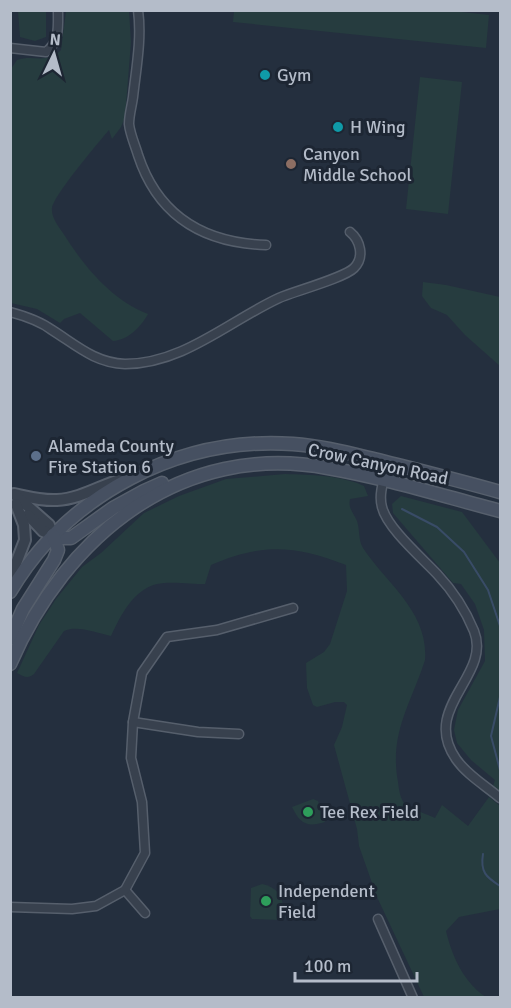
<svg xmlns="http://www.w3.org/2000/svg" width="511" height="1008" viewBox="0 0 511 1008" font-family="Signika,sans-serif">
<rect width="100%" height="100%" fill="#242f3e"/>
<!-- green -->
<g fill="#263c3f">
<path d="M18 11H46V37L35 41 20 37Z"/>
<path d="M66 11H129L131 42 125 117 121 127 112 139 109 130C98 143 54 195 52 208 51 217 58 226 63 233 83 265 111 300 148 314 141 327 128 340 113 341L80 313 64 319 60 323 37 309 11 303V69L17 60C34 54 46 65 61 50Z"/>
<path d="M234 11 444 10 489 15 486 48 233 22Z"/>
<path d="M420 77 462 82 448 214 406 209Z"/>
<path d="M423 282 446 285 500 297V366L465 335 447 315 431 308 422 296Z"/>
<path d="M285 474C310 475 341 475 364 486L368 496 350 499C348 508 353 512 357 521 360 529 358 540 363 548 386 583 429 612 425 660 411 704 389 733 398 782 399 789 400 799 405 804 413 810 427 814 435 818L442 805 468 826 489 797 500 806V909L459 917 446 931C452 956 464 983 486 997H424L377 897 359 846 357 829 334 745 342 727 347 705 344 702H335L317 707 313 705 307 688 306 663 324 652 330 644 347 591 346 565C295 545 261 543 211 565L205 584C192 584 170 581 157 584 133 590 121 615 111 636 96 633 78 625 64 631L34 674C28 679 24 677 17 673L39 625 56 599 82 567 101 553 144 513 179 496 226 479Z"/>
<path d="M401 496 462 512 500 563V792L493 786 495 780 471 760 457 743 454 730 458 710 485 661 484 630 475 604 461 584 453 583 393 513 392 504Z"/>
<path d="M313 799 318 801 325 822C306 828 300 823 292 807Z"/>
<path d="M262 884C281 888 287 903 280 920L252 919 250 916 251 888Z"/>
</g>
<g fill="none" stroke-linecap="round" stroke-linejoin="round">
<!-- stream -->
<g stroke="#394c67" stroke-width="2">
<path d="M402 509 437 527 464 552 488 590 500 626"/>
<path d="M500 697 491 736 500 770"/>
<path d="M483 854C480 872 486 877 500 886"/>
</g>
<defs>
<g id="minor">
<path d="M138 10C142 39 136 69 133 97 132 105 129 115 129 124 130 134 135 145 138 155 158 216 204 243 266 245"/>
<path d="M10 48 46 52C60 41 58 27 58 10"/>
<path d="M10 312C25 316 40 321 52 330 76 345 95 363 125 364 183 364 229 321 279 298 295 291 344 278 354 268 365 257 360 240 350 232"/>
<path d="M388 463C385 477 378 493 382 507 387 528 422 558 437 574 453 591 465 609 474 631 492 676 420 707 456 759 467 775 486 786 500 798"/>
<path d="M133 722 198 732 239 734"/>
<path d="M125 890 145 913"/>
<path d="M10 907 72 909 96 906 125 890 145 853 142 802 131 758 133 722 142 673 167 637 217 630 293 608"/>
<path d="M378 919 413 998"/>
</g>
<g id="tertiary">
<path d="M14 494C28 497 43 501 57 500 81 499 103 484 126 478"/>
<path d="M15 495 49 525 53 535"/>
<path d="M28 515 43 531 53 535"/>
<path d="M10 579 25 540 24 525 16 504"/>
</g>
<g id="secondary">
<path d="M53 535 63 538H71L113 508 144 491 162 483"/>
<path d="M10 592C68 494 179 436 293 444 323 446 352 454 382 461 421 471 461 481 500 492"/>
<path d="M10 639 23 609 54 560 58 550 53 535"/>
<path d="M10 664C66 535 181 441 328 468 386 478 443 496 500 511"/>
</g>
</defs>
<!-- minor casing -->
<use href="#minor" stroke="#565f6c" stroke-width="11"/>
<!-- tertiary casing -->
<use href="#tertiary" stroke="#565f6c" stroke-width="14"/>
<!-- secondary casing -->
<use href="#secondary" stroke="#565f6c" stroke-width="15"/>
<!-- minor -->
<use href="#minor" stroke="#38414e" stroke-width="8"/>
<!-- tertiary -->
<use href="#tertiary" stroke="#38414e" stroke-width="10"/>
<!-- secondary -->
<use href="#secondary" stroke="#465061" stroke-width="12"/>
</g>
<!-- markers -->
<g fill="#0f9aa8" stroke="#1d2633" stroke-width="2">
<circle cx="265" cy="75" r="6"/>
<circle cx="338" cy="127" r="6"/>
</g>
<circle fill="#8d6e63" stroke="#1d2633" stroke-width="2" cx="291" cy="164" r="6"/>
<circle fill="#5c6f8a" stroke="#1d2633" stroke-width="2" cx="36" cy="456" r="6"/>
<g fill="#2e9e5b" stroke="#1d2633" stroke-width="2">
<circle cx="308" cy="812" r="6"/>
<circle cx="266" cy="901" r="6"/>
</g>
<g text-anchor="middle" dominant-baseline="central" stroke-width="6" stroke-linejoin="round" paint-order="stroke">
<!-- poi labels -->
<g font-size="18" fill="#b4bcc9" stroke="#1d2633" text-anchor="start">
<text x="277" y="75">Gym</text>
<text x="350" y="127">H Wing</text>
<text x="303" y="154">Canyon<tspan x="303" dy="21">Middle School</tspan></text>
<text x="48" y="446">Alameda County<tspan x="48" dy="21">Fire Station 6</tspan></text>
<text x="320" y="812">Tee Rex Field</text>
<text x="278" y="891">Independent<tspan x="278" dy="21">Field</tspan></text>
</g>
<!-- street labels -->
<g font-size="18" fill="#b4bcc9" stroke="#1d2633">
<text transform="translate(378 464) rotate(12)">Crow Canyon Road</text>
</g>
</g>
<!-- border -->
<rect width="511" height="1008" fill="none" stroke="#b4bcc9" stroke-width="24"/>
<!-- north arrow -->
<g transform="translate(54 54) rotate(5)" stroke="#1d2633" stroke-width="4.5" paint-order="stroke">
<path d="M0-4.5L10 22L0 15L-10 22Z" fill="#b4bcc9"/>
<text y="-9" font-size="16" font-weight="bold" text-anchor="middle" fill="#b4bcc9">N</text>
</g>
<!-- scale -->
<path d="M295 972v9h122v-9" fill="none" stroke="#b4bcc9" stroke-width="3"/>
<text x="304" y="972" font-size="18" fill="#b4bcc9" stroke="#1d2633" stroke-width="4.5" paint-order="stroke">100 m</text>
</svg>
